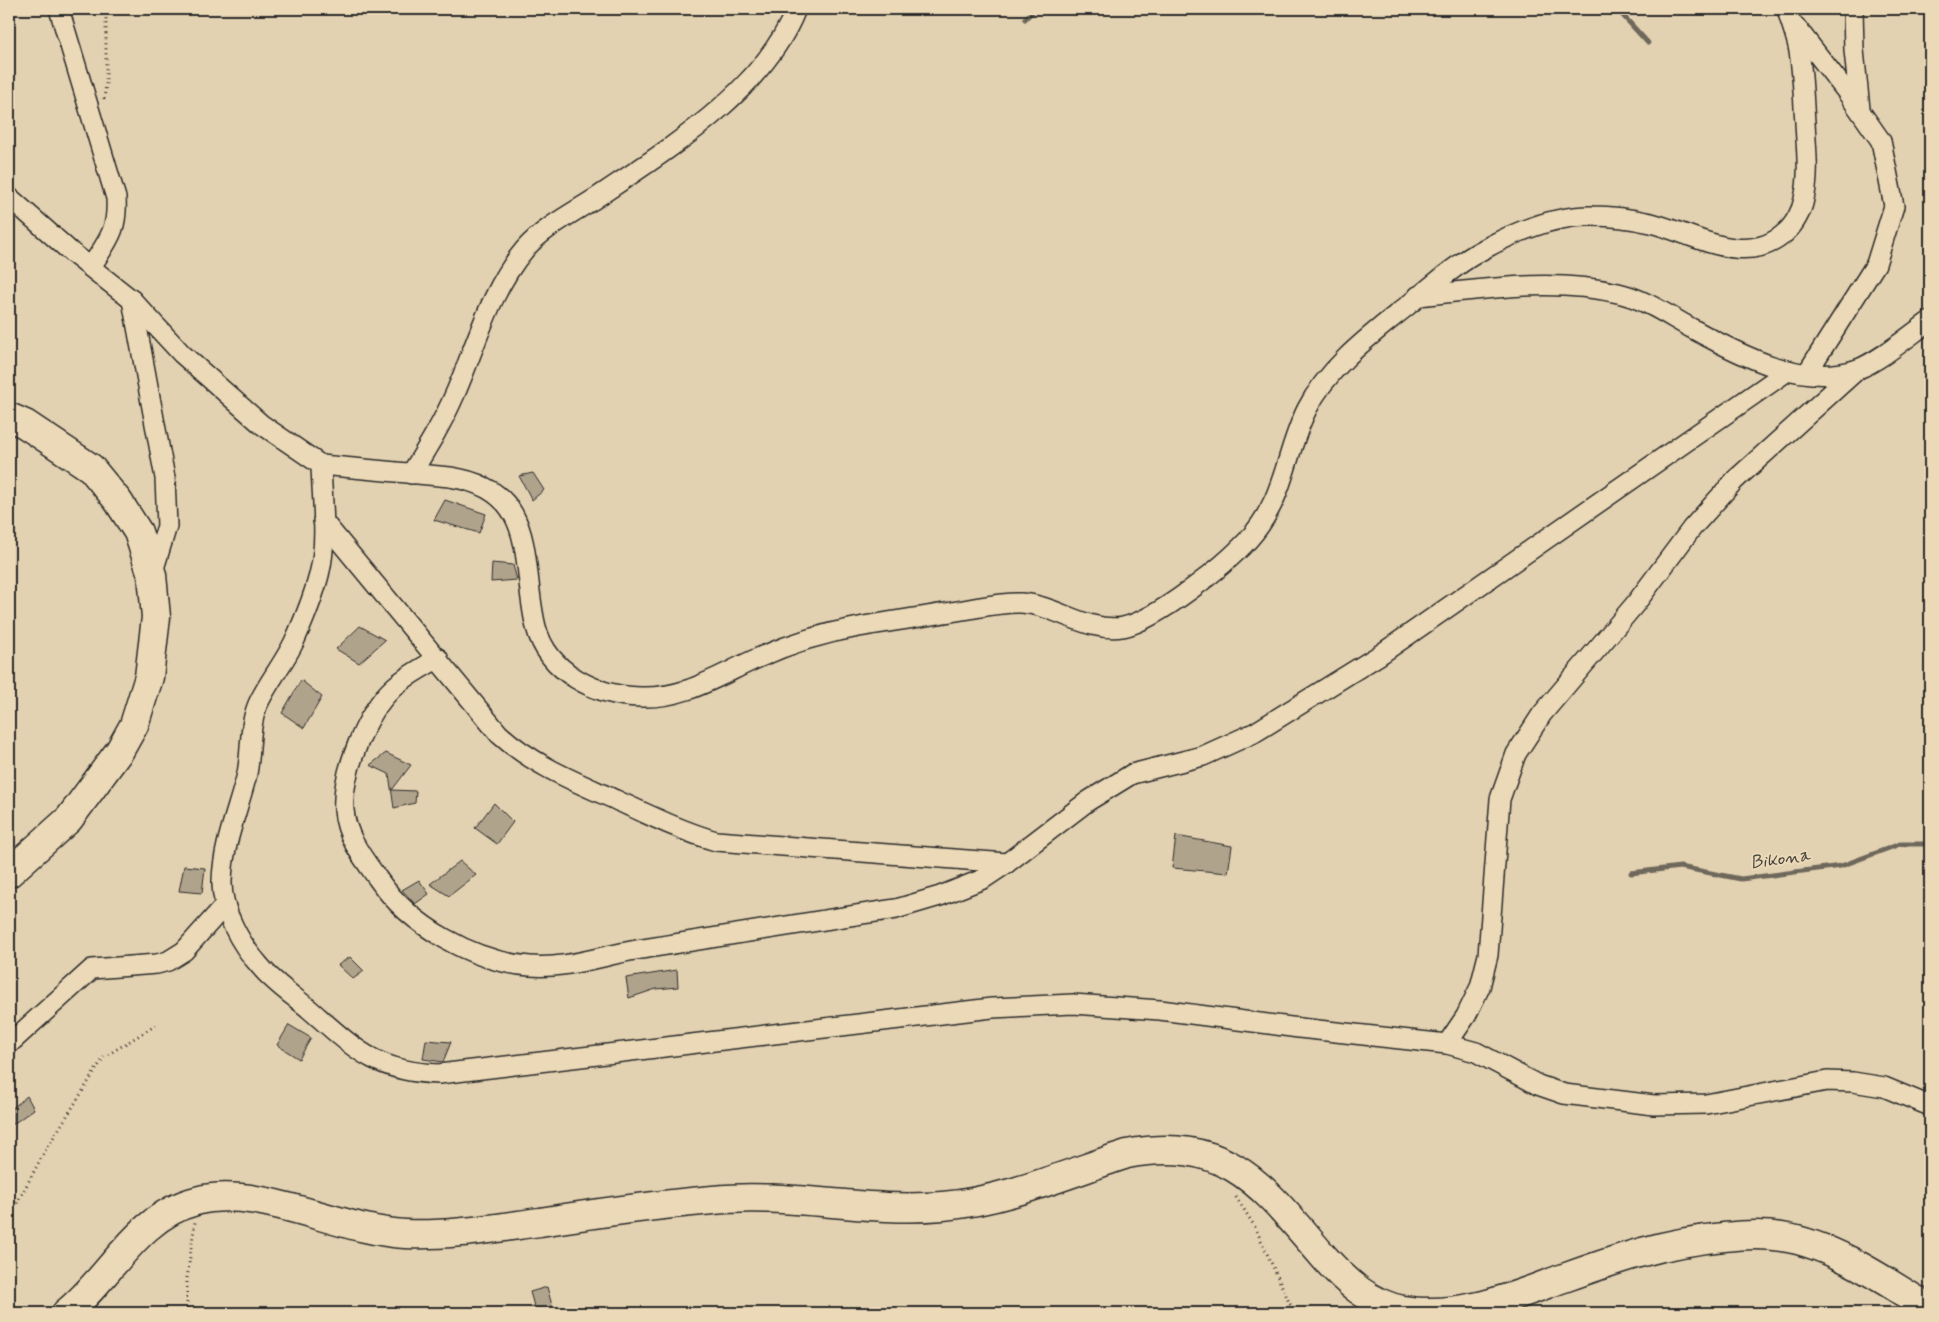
<svg xmlns="http://www.w3.org/2000/svg" width="1939" height="1322" viewBox="0 0 1939 1322" font-family="Mynerve,sans-serif">
<rect width="100%" height="100%" fill="#e3d2b1"/>
<filter id="ink" filterUnits="userSpaceOnUse"><feTurbulence type="fractalNoise" baseFrequency=".02" numOctaves="2"/><feDisplacementMap in="SourceGraphic" scale="10" xChannelSelector="R" yChannelSelector="G"/><feConvolveMatrix kernelMatrix="1 2 1 2 8 2 1 2 1" color-interpolation-filters="sRGB"/></filter>
<g filter="url(#ink)">
<g fill="none" stroke-linecap="round" stroke-linejoin="round">
<!-- stream -->
<g stroke="#6e685c" stroke-width="5">
<path d="M1617 9 1648 43"/>
<path d="M1025 19 1035 9"/>
<path d="M1631 873 1680 867 1741 879 1841 866 1900 844H1930"/>
</g>
</g>
<!-- building -->
<g fill="#b0a38c" stroke="#2b2b2b">
<path d="M533 473 544 490 532 500 519 476Z"/>
<path d="M445 500 486 514 479 533 434 520Z"/>
<path d="M492 563 513 565 517 580 491 582Z"/>
<path d="M360 626 385 640 359 663 336 649Z"/>
<path d="M301 680 322 697 304 728 282 713Z"/>
<path d="M386 753 411 765 392 790 416 791 415 803 394 808 389 774 370 765Z"/>
<path d="M494 803 513 822 497 844 475 828Z"/>
<path d="M1176 836 1232 846 1228 873 1172 868Z"/>
<path d="M460 861 476 875 449 896 430 884Z"/>
<path d="M184 866 205 868 202 893 179 891Z"/>
<path d="M419 880 429 894 415 904 402 890Z"/>
<path d="M350 957 364 971 353 979 338 965Z"/>
<path d="M677 970 678 987 656 989 629 998 626 978Z"/>
<path d="M289 1025 311 1038 299 1059 277 1045Z"/>
<path d="M426 1040 451 1042 443 1062 423 1059Z"/>
<path d="M27 1096 34 1109 9 1127V1111Z"/>
<path d="M547 1287 554 1313H536L530 1292Z"/>
</g>
<g fill="none" stroke-linecap="round" stroke-linejoin="round">
<defs>
<g id="minor">
<path d="M59 9 116 198C118 231 108 240 91 267"/>
<path d="M1853 9 1854 50 1860 109"/>
<path d="M1796 27 1846 91 1881 141 1894 206 1876 264 1807 373"/>
<path d="M9 197 71 252 132 300 182 354 261 424 321 465 450 477C540 490 520 562 536 627 548 673 597 696 640 697 685 699 719 675 758 658 789 644 824 633 859 627 893 621 928 616 963 610 982 607 1002 602 1021 603 1056 605 1087 633 1123 627 1157 620 1224 566 1248 540 1286 498 1284 455 1307 409 1329 366 1370 336 1407 306 1432 286 1456 264 1484 249 1517 231 1556 215 1593 216 1612 216 1633 219 1651 223 1694 234 1747 269 1786 232 1795 224 1802 210 1804 199 1810 173 1806 148 1805 122 1803 97 1803 71 1798 46 1795 33 1790 21 1787 9"/>
<path d="M1418 296C1485 289 1552 278 1618 293 1645 299 1669 316 1693 329 1740 355 1802 388 1858 369 1881 360 1910 335 1930 321"/>
<path d="M132 300 165 478 167 526 152 575"/>
<path d="M321 465C322 501 328 540 319 575 313 598 304 620 294 642 284 663 268 682 258 704 248 727 252 755 246 778 237 813 223 845 222 881 221 910 241 945 260 966 273 982 292 995 308 1008 354 1048 375 1072 439 1074L992 1008 1073 1004 1160 1010 1299 1028 1447 1044 1476 1052 1538 1085 1564 1094 1654 1105 1706 1104 1827 1081 1853 1082 1884 1087 1930 1106"/>
<path d="M411 474C427 448 443 422 455 394 476 346 490 290 525 249 542 229 574 212 596 198 667 150 764 91 796 9"/>
<path d="M323 521 499 734C533 765 574 781 616 800 649 815 681 831 716 841L1007 863"/>
<path d="M438 658C424 667 406 676 394 687 367 711 341 774 344 810 346 837 363 858 378 879 410 926 474 962 530 966 567 969 600 956 636 950 722 936 809 922 896 909L940 896 983 879 1007 863 1088 801 1132 774 1203 756 1254 733 1378 656 1789 370"/>
<path d="M9 1044 92 969 157 964 168 961 184 951 225 905"/>
<path d="M1447 1044 1466 1016 1480 987 1488 955 1500 799 1516 754 1542 714 1636 603 1692 528 1735 480 1858 369"/>
</g>
<path id="primary" d="M66 1313C111 1277 137 1216 196 1201 259 1184 339 1231 405 1234 450 1236 495 1228 540 1222 597 1213 655 1205 713 1200 789 1192 866 1213 943 1206 1004 1201 1069 1173 1127 1154 1229 1135 1263 1187 1323 1256 1345 1281 1370 1304 1403 1310 1453 1318 1500 1302 1547 1284 1609 1262 1657 1243 1724 1237 1742 1235 1763 1234 1782 1237 1832 1244 1887 1282 1930 1309"/>
<path id="trunk" d="M9 417 25 424 91 468 118 501 138 532 152 575 156 617 149 677 134 725 120 750 69 819 9 873"/>
</defs>
<!-- minor casing -->
<use href="#minor" stroke="#2b2b2b" stroke-width="22"/>
<!-- primary casing -->
<use href="#primary" stroke="#2b2b2b" stroke-width="31"/>
<!-- trunk casing -->
<use href="#trunk" stroke="#2b2b2b" stroke-width="31"/>
<!-- path -->
<g stroke="#2b2b2b" stroke-width="3" stroke-dasharray="1 4" stroke-linecap="butt">
<path d="M104 99 106 84V9"/>
<path d="M1236 1197 1255 1227 1294 1313"/>
<path d="M9 1209 16 1205 45 1151 104 1057 156 1025"/>
<path d="M187 1313V1278L195 1222"/>
</g>
<!-- minor -->
<use href="#minor" stroke="#ebd9b7" stroke-width="19"/>
<!-- primary -->
<use href="#primary" stroke="#ebd9b7" stroke-width="28"/>
<!-- trunk -->
<use href="#trunk" stroke="#ebd9b7" stroke-width="28"/>
</g>
</g>
<g text-anchor="middle" dominant-baseline="central" stroke-width="4" stroke-linejoin="round" paint-order="stroke">
<!-- water labels -->
<g font-size="19" font-style="italic" fill="#47443f" stroke="#ebd9b7">
<text transform="translate(1780 859) rotate(-8)">Bikona</text>
</g>
</g>
<!-- margin -->
<rect width="1939" height="1322" fill="none" stroke="#ebd9b7" stroke-width="30"/>
<rect x="15" y="15" width="1909" height="1292" fill="none" stroke="#2b2b2b" stroke-width="2" filter="url(#ink)"/>
</svg>
